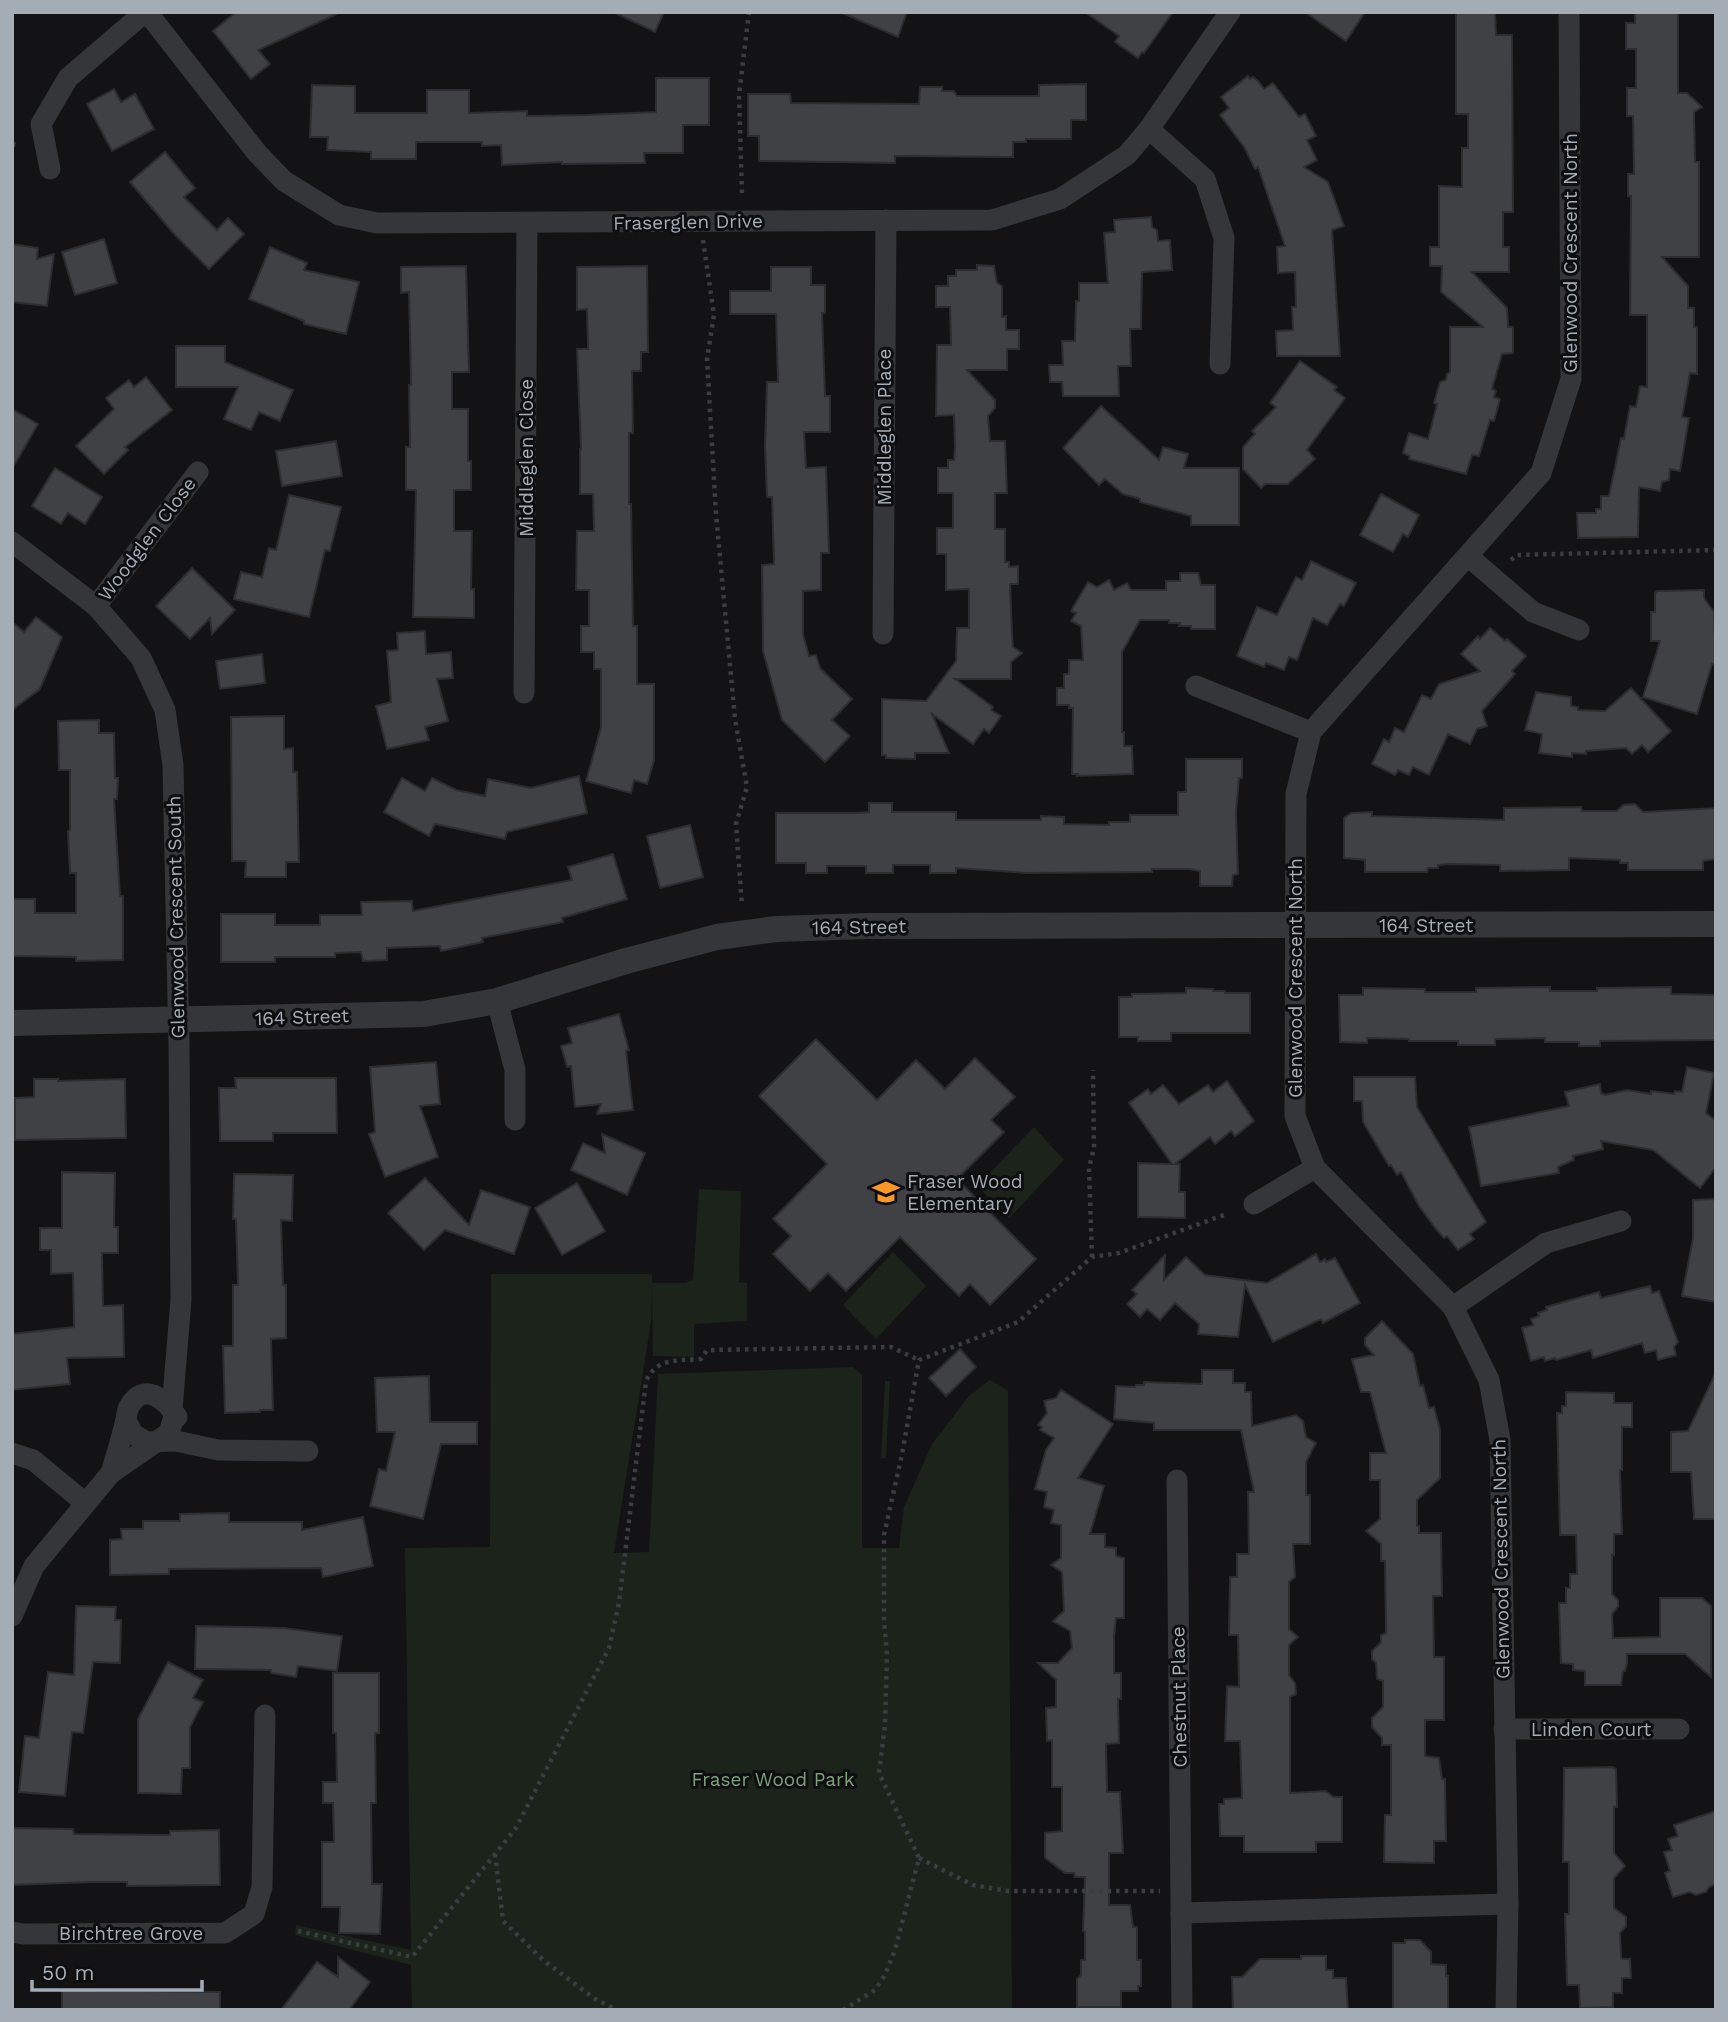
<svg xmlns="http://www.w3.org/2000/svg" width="1728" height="2022" viewBox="0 0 1728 2022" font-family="'Work Sans',sans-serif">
<rect width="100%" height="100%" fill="#131315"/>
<!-- green -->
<g fill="#1b231b">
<path d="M1034 1127 1064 1160 1009 1218 977 1186Z"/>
<path d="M699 1189 741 1191 739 1282 747 1283V1321L694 1324V1357L653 1356 652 1286 651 1322 614 1553 649 1552 658 1374 853 1367 862 1375V1548H899L904 1507 932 1444 969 1396 990 1380 1008 1391 1012 2010H412L411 1965 295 1935 296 1925 411 1950 405 1548 490 1547 491 1274H652V1283H685L693 1280Z"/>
<path d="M893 1252 926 1286 876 1339 843 1305Z"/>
<path d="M885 1381H890L886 1458H881Z"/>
</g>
<!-- building -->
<g fill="#3f4145" stroke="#2d2d31" stroke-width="2">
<path d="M236 12H341L258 50 270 64 251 79 213 31Z"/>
<path d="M613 12H664L655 32Z"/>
<path d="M840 12H907L898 37Z"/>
<path d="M1085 12H1173L1144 53 1142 52 1138 58 1115 42 1119 36Z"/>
<path d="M1305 12H1365L1346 41Z"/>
<path d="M1456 12H1495L1496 35H1512L1513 212H1503V247H1509V272H1472L1507 308 1508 327H1513V353L1502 354 1492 389 1496 391 1494 397 1500 399 1494 421 1490 420 1479 456 1472 455 1466 474 1409 459 1410 456 1403 453 1409 433 1428 439 1437 404 1434 403 1440 382 1446 380 1447 374 1450 372V327H1483L1441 292 1442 266H1430V247H1439V186L1462 187V148H1468V114H1456Z"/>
<path d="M1635 12H1678V93H1687L1702 107 1694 112 1695 162H1699V257H1662L1688 286V308H1694V327H1697V374L1690 373 1682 417 1689 418 1680 471 1670 469 1669 480 1662 482 1660 491 1639 487 1638 537 1578 538 1577 513H1596V509H1601V496H1609L1621 438 1624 439 1630 406 1636 407 1640 386 1647 387V315H1630L1631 196H1628V174H1634L1633 116H1627V88H1636V49H1626V23H1635Z"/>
<path d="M1248 76 1250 79 1253 77 1258 81 1264 89 1273 83 1299 117 1305 114 1316 136 1307 140 1317 160 1304 167 1328 182 1344 226 1332 230 1340 356H1277L1276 331 1293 330 1292 307H1296L1295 272 1278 273 1277 247 1285 246 1258 167 1255 169 1244 147 1220 115 1229 108 1221 97Z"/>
<path d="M656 78H709V125H683V153H644L645 163 562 164V162L502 165 501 145 482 146V142H416V159H371V152L327 150 328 137H310L312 85 355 86V113H427V90H469V113L527 111V116L586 115 656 112Z"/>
<path d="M1086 84V120H1071V139H1026V142H1013V157L895 156V163L759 161V136H748V94H790L791 103 919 104 920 87H942V91H954L957 96H1039V85Z"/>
<path d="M114 89 121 102 135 94 154 129 112 151 87 104Z"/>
<path d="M165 152 195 188 184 197 217 230 228 218 244 234 209 269 175 235 130 182Z"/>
<path d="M1151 217 1152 227 1157 230 1158 241 1170 240 1172 270 1142 272 1141 329H1130L1131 366H1118L1119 396H1063L1062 382H1050L1049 365H1063L1062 341H1075L1076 301H1079V283H1108L1104 233 1115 232 1114 220Z"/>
<path d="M104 239 117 283 75 295 62 252Z"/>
<path d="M12 244 38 248 37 259 54 254 47 306 12 302Z"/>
<path d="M270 247 307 263 304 270 359 282 346 334 304 324V321L249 299Z"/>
<path d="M977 265 994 266 997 283 1002 286V317L1006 316V330H1019V349H1007V370H967L995 400V408L988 416 990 441H1005L1007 493H995V529H1005V562H1009V567L1018 566V584H1010L1012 634 1013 647 1022 653 1011 662V679H955L993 707 991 710 1001 716 989 733 984 729 973 744 932 714 949 753H915V759L886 758V755H882V699L926 701 956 661 957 628H969V589L946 590V554H937V528H953V493H938V468H948V460H954L955 447 954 415 936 416 937 345H951L950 307H936V286H948V276H956V270H977Z"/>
<path d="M466 266 469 372H452V409H468V461H471V490H454V531H472L471 589H474V618L413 617 416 490H406V447H410L409 385H411L409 292 401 293V267Z"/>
<path d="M647 266 648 352H641V371H632L633 433H629V504H631L633 626H637V684H654V760L647 784 634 780 631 793 586 781 601 727V669H594V652H581V626H589V590H576L577 531H594L593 494H580V449H581L577 349H588L587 309 577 310V267Z"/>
<path d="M771 267H811V285H825V313H822L825 396H830V432H804L806 468 826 467 829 553H821V590L803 591V634L809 656 816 655 820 668 852 699 832 720 850 736 825 762 782 720 763 651 762 565 774 564 772 497H767L765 446 767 382H778L776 314H730V291H771Z"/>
<path d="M176 346H225V362L293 390 280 421 259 412 251 430 224 419 238 387H176Z"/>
<path d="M1300 361 1337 387 1334 390 1345 398 1307 450 1315 459 1288 484H1265L1261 488 1243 469V447L1255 434 1252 431 1276 407 1270 403Z"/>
<path d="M146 377 172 410 125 447 128 450 104 474 76 446 114 409 106 398 129 380 134 387Z"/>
<path d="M1101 406 1159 460 1163 447 1188 454 1184 468H1239V525H1191V516L1140 502V499L1123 494 1105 479 1099 485 1063 448Z"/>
<path d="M12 409 38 424 12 469Z"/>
<path d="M336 441 342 476 282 486 276 451Z"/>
<path d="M55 468 102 497 85 524 68 513 61 524 32 506Z"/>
<path d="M1381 494 1419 515 1408 537 1403 534 1393 552 1360 535Z"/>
<path d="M289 495 341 507 330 551 325 550 309 617 234 599 241 572 262 577 269 548 276 550Z"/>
<path d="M1311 561 1356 583 1344 606 1340 604 1327 625 1313 618 1297 660 1289 657 1284 670 1266 663 1264 667 1237 656 1257 607 1277 615 1296 577 1302 580Z"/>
<path d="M192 568 235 610 212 634 210 618 190 639 156 606Z"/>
<path d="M1180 573H1198L1201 585H1215V629H1191V626H1179L1180 623H1169V620H1140L1122 652V732H1124V746H1132L1133 774 1077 776 1078 774H1072L1073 708H1069V705H1057V688H1064V674H1069V660H1083L1081 626 1071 621 1076 613 1071 611 1088 582 1097 587 1109 580 1114 590 1127 583 1131 590H1166V581H1180Z"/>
<path d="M1704 590V598L1714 612 1716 665 1712 664 1697 714 1643 697 1660 641H1651V612H1655V593L1657 591Z"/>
<path d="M36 617 62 637 40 689 12 710V622L24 632Z"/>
<path d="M1490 628 1505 641 1507 639 1526 656 1512 671 1515 674 1482 711 1487 726 1477 729 1470 744 1448 734 1429 775 1413 767 1409 775 1398 770 1395 775 1372 764 1384 739 1389 742 1395 728 1404 732 1422 695 1431 699 1439 684 1480 671 1461 654 1478 636 1480 639Z"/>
<path d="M425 631 426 654 451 652 453 678 437 679 448 721 425 727 429 740 387 749 376 706 391 702 387 651 398 650 397 633Z"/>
<path d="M262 654 265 683 220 689 216 661Z"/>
<path d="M1631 688 1671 731 1648 752 1642 745 1632 754 1626 748 1586 751V754L1572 753V757L1539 753 1542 734 1525 730 1536 692 1571 697V706L1578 707V710L1605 711Z"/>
<path d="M284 716V749L293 748V772H297L299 862H286V877H245L246 861H232L231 717Z"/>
<path d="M99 720V733H114L115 778H118L117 799H114L120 896H123V960L76 961V957L13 956V899H35V913H76V873H70L68 831 70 830V770H59L58 721Z"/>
<path d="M1186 759H1242V778H1239L1236 812 1238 874 1233 875 1232 886H1200V871L1189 869H1152V872L1027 873 956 868V873H930V865H893V873H866V866H827V873H806V863H776V813H856L869 812V803H892V812H956V820H1041V816L1064 817V824L1109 825V822H1130V815H1178V792H1186Z"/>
<path d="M579 776 587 813 507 832 505 839 435 824 429 836 384 812 402 778 425 791 432 778 456 790 485 796 488 779 531 788Z"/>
<path d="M1635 804 1643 812 1716 808V859L1703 861V870H1628V863H1620V860L1569 858V870L1500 871V865L1451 864 1438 865V868H1428L1427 872H1365V860L1344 858V818L1351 813 1372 812V816L1504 820V808L1581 807 1582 811H1617L1623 805Z"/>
<path d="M690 825 703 877 660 888 647 836Z"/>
<path d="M613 854 627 899 562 918 563 922 482 938 483 942 441 951 440 946 387 948V960L363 961 361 952 335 953V957H275V962H221V914H275V925H320V915H362L361 902 412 901 413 911 572 880 568 867Z"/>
<path d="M1550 987V991H1597V988L1671 987V994L1716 995V1040L1600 1041V1046H1579V1042H1545V1038L1495 1039V1045H1458V1041H1409V1039L1367 1038V1043L1340 1042 1339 995H1363V988L1425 989V992H1476V988Z"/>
<path d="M1186 988 1213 989V991H1225V993H1250V1033H1171V1041H1138V1037H1119V997H1132V994L1186 993Z"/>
<path d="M619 1014 629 1050 626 1051 633 1110 597 1114 601 1104 575 1107 571 1066 567 1067 561 1046 572 1043 568 1028Z"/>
<path d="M816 1039 877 1100 916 1060 945 1089 975 1058 1015 1097 991 1120 1004 1132 957 1179 1036 1259 990 1305 970 1284 959 1296 900 1237 846 1291 828 1273 810 1291 773 1254 791 1236 773 1219 827 1164 759 1096Z"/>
<path d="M436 1062 440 1104 420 1106 438 1157 385 1177 369 1134 375 1132 370 1067Z"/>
<path d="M1687 1067 1714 1073 1706 1113 1716 1121V1167L1700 1188 1653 1150 1601 1141 1603 1149 1573 1156 1574 1160 1558 1167 1559 1173 1481 1186 1469 1127 1569 1106 1565 1092 1600 1084 1601 1093 1605 1095 1627 1090 1651 1094V1091L1674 1094 1675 1091 1682 1092Z"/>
<path d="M1354 1077H1415L1417 1107 1486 1222 1470 1234 1474 1239 1458 1250 1447 1236 1444 1238 1436 1229 1419 1206 1401 1172 1397 1175 1391 1165 1389 1166 1363 1122 1362 1101H1354Z"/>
<path d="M235 1078H336L337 1133H273V1141H220L219 1088H236Z"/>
<path d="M34 1079H58V1081L125 1079 126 1138 15 1140V1098L34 1097Z"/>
<path d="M1227 1081 1254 1121 1235 1136 1231 1131 1215 1144 1210 1137 1175 1164H1180L1179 1192H1185V1218L1138 1217V1163L1172 1164 1129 1103 1148 1089 1151 1094 1163 1085 1179 1104 1208 1085 1213 1092Z"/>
<path d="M602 1134 645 1153 627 1195 571 1170 583 1143 605 1153Z"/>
<path d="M62 1172 115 1173 114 1227H118V1253H102L103 1306 123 1305 124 1357 67 1358 70 1384 12 1390V1334L74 1327 73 1273 51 1274V1250H40V1228H62Z"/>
<path d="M234 1174 293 1175 292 1221 281 1220 283 1285H286V1338L271 1339 273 1410H260V1412L225 1413 223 1346H233V1285H238L236 1219H233Z"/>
<path d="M425 1178 469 1225 481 1190 530 1207 514 1254 445 1230 424 1250 388 1213Z"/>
<path d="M577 1183 605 1231 562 1255 535 1208Z"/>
<path d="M1716 1199V1302L1682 1296 1693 1238V1200Z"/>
<path d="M1316 1254 1320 1262 1325 1259 1326 1262 1335 1258 1360 1303 1323 1323 1321 1319 1273 1342 1245 1285 1238 1337 1198 1334 1199 1324 1175 1303 1160 1320 1147 1309 1140 1317 1127 1304 1137 1294 1132 1290 1165 1255 1164 1280 1186 1257 1205 1275 1267 1283Z"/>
<path d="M1650 1286 1652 1293 1659 1291 1678 1342 1674 1347 1676 1355 1658 1360 1656 1350 1645 1353 1642 1343 1593 1358 1591 1350 1556 1360 1555 1358 1545 1361 1544 1357 1531 1361 1522 1328 1533 1325 1531 1319 1539 1316 1538 1313 1547 1310 1546 1307 1599 1292 1601 1298Z"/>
<path d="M1382 1321 1413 1354 1420 1386 1423 1385 1429 1408 1434 1407 1440 1430V1478L1417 1500V1526H1419V1533H1441L1442 1596H1433L1434 1657H1444V1720H1425V1756L1439 1758 1442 1779H1445L1446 1841H1434V1863L1384 1862 1385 1815H1391V1745H1382V1738L1372 1727V1718L1383 1707V1681L1377 1679 1376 1663 1372 1659V1651L1381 1642V1635L1386 1633 1385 1561H1381V1544L1366 1531 1380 1519V1480H1370V1453H1386L1370 1392H1361L1352 1359 1374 1355 1365 1345V1338Z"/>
<path d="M960 1349 976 1367 946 1396 929 1378Z"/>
<path d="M1202 1370H1233V1383H1245V1392H1251L1252 1426 1296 1415 1303 1421 1306 1437 1316 1443 1306 1462V1495H1310V1544H1293L1295 1577 1289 1582V1629L1298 1637 1289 1645V1675L1295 1683 1296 1694 1290 1697V1793L1326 1791 1333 1797H1342V1842H1316V1852H1244V1836H1220L1219 1804H1224V1799L1242 1798 1240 1741H1225L1227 1686 1239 1687 1238 1635H1229L1230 1577H1237V1554H1249L1248 1492H1254L1241 1430H1154V1423L1114 1419 1116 1386 1135 1387 1136 1385H1144V1382L1202 1384Z"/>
<path d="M1716 1372V1519H1694L1691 1472H1671V1432L1688 1431Z"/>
<path d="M429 1376 430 1422H477V1444H441L423 1519 370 1506 379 1469 386 1471 395 1432H377L375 1378Z"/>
<path d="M1061 1390 1113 1424 1078 1478 1104 1486 1090 1534H1105V1547L1116 1548V1556L1124 1558V1618H1116L1114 1637V1673H1121V1699H1118L1119 1743 1106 1744 1107 1792H1120L1123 1853H1109V1905H1130L1133 1927H1137V1960H1141V1986H1138V1991H1121V2007H1077V1979L1081 1975V1960H1085V1932L1083 1931 1085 1877H1075L1074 1873H1065L1045 1858V1833L1062 1831V1787H1052V1740L1047 1741 1046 1708 1056 1707V1680L1038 1663H1058L1072 1648 1070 1631 1053 1621 1064 1611 1062 1572 1051 1565 1061 1558V1525L1051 1523 1054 1510 1044 1507 1047 1492 1035 1489 1046 1450 1054 1438 1040 1430 1042 1427 1038 1425 1047 1413 1044 1401 1056 1398Z"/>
<path d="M1566 1392 1614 1393V1403H1632V1427H1622V1470H1620L1622 1534H1614V1555H1612V1594L1618 1600V1607L1612 1614 1613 1638 1660 1637V1598H1702L1711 1606V1677L1685 1654H1627V1663L1625 1671H1623L1621 1685H1585V1671L1573 1670V1664L1561 1663 1559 1603H1566V1588H1570V1574H1577L1576 1535H1560L1557 1413H1562V1406H1566Z"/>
<path d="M229 1513V1522H302V1530L363 1517 373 1566 323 1577 321 1568 169 1569V1574L110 1575V1540L122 1539 121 1529H143V1521H180V1514Z"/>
<path d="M76 1606 116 1607 115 1620H121L120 1663 93 1662 83 1733 72 1732 65 1796 19 1792 25 1736 39 1738 48 1672 74 1675Z"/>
<path d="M196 1626 284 1628 342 1636 337 1671 298 1666 296 1677 271 1673V1670L195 1669Z"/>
<path d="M168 1662 203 1680 193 1698 203 1702 190 1727V1768H182L181 1794 138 1793V1719Z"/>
<path d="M333 1673H379V1733H375L376 1803H371L372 1884H382L380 1934 339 1933 340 1907H322V1842H334L333 1803H323V1782H337L336 1733H333Z"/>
<path d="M1612 1767 1616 1769 1617 1807H1614V1853L1625 1866 1614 1878V1908L1626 1917V1926L1620 1933 1621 1957 1622 1959H1630L1631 1978H1622V1993H1613V2007L1580 2008 1579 1985H1567L1565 1914H1569V1862H1563L1564 1768Z"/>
<path d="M1716 1811V1884L1709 1887 1706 1892 1696 1895 1690 1892 1673 1897 1665 1873 1670 1871 1664 1852 1672 1850 1668 1839 1678 1836 1674 1825Z"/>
<path d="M12 1828 73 1829 74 1834 170 1835V1831L219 1830 220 1885 127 1886V1882H92L12 1885Z"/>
<path d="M1405 1940H1420L1431 1952V1964L1446 1965V1976H1448V2010H1393V1943H1405Z"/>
<path d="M1301 1956H1326V1970H1333V1978H1346L1348 2010H1233L1232 1977H1242L1260 1959H1301Z"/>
<path d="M338 1957 370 1982 349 2010H281L317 1962 338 1977Z"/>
<path d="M62 1990 220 1992V2010H62Z"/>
</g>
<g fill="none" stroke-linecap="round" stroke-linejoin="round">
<!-- path -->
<g stroke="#3a3d41" stroke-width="4.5" stroke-dasharray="3.5 5" stroke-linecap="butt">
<path d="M12 144 17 145"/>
<path d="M742 193 739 95 749 12"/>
<path d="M703 240 714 315 707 359 716 514 735 719 747 787 736 824 742 906"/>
<path d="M1511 560 1517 555 1716 550"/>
<path d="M1092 1257 1089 1168 1094 1148 1093 1070"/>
<path d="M495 1854 503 1921 543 1960 595 1999 617 2010"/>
<path d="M919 1858 973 1885 1008 1891H1160"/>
<path d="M298 1931 412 1957 516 1828 609 1648 619 1603 646 1381C657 1357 678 1361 701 1359L707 1350 891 1347 919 1360"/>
<path d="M843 2010 875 1990 885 1975 895 1950 919 1858 879 1773 885 1725 887 1655 884 1620V1535L902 1454 919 1360 1018 1322 1092 1257 1119 1253 1224 1215"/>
</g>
<!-- minor -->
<g stroke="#34363a" stroke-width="21">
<path d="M147 12 257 153 284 181 339 215 377 223 992 220 1060 199 1127 155 1149 129 1230 12"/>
<path d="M1149 129 1205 179 1224 238 1220 364"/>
<path d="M50 169 41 124 68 78 145 12"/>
<path d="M12 542 96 606 141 658 165 710 173 765 179 1046 181 1300 172 1409 174 1417 169 1433 111 1473 34 1566 12 1616"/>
<path d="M1469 557 1533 612 1579 630"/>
<path d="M96 606 198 472"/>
<path d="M883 634 886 220"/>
<path d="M1196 686 1311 732"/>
<path d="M524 693 527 223"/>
<path d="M497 1001 515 1070V1120"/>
<path d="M1254 1204 1315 1168"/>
<path d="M1453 1307 1546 1243 1621 1221"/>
<path d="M126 1420 133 1434 147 1442 176 1441 218 1450 308 1451"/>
<path d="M12 1453 33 1460 84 1502"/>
<path d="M111 1473C116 1456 121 1440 125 1424 127 1418 126 1412 129 1407 144 1380 166 1400 177 1417"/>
<path d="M1177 1480 1182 2010"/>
<path d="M1504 1729H1679"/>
<path d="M1181 1913 1508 1904"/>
<path d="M12 1932 23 1934 225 1933 254 1914 262 1887 265 1715"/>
<path d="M1506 2010 1508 1904 1500 1440 1489 1380 1453 1307 1315 1168 1295 1116 1296 794 1311 732 1541 473 1571 379 1569 12"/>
</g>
<!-- tertiary -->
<path stroke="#34363a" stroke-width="26" d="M12 1023 424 1014 497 1001 626 961 717 937 776 929 869 926 1716 924"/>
</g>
<!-- icons -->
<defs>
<symbol id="school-bare" viewBox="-9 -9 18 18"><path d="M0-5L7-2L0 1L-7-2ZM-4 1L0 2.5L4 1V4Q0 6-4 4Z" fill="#f99827" stroke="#0e0e10" stroke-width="2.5" paint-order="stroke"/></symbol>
</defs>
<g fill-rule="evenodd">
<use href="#school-bare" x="867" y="1173" width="38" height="38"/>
</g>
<g text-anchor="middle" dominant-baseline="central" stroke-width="6" stroke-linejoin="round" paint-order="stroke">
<!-- street labels -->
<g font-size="19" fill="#a4acb6" stroke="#0e0e10">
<text transform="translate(688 222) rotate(-1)">Fraserglen Drive</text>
<text transform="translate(1570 253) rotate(-90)">Glenwood Crescent North</text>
<text transform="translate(884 427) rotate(-90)">Middleglen Place</text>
<text transform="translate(526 458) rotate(-90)">Middleglen Close</text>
<text transform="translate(147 539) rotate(-53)">Woodglen Close</text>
<text transform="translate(176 917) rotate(-91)">Glenwood Crescent South</text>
<text x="1426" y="925">164 Street</text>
<text transform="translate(859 927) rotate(-1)">164 Street</text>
<text transform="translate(1295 978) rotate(-90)">Glenwood Crescent North</text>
<text transform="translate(302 1017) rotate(-2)">164 Street</text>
<text transform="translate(1501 1559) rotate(-91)">Glenwood Crescent North</text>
<text transform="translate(1179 1697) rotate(-91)">Chestnut Place</text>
<text x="1591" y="1729">Linden Court</text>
<text x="131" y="1933">Birchtree Grove</text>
</g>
<!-- poi labels -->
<g font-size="19" fill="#a4acb6" stroke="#0e0e10" text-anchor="start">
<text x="907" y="1181">Fraser Wood<tspan x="907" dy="22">Elementary</tspan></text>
</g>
<!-- park labels -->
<g font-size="19" fill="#7da27a" stroke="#0e0e10">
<text x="773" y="1779">Fraser Wood Park</text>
</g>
</g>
<!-- border -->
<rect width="1728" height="2022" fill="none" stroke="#a4acb6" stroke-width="28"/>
<!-- scale -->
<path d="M32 1980v10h170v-10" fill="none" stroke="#a4acb6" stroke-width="3.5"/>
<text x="42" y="1980" font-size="21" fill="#a4acb6" stroke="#0e0e10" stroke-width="5" paint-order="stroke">50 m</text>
</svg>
